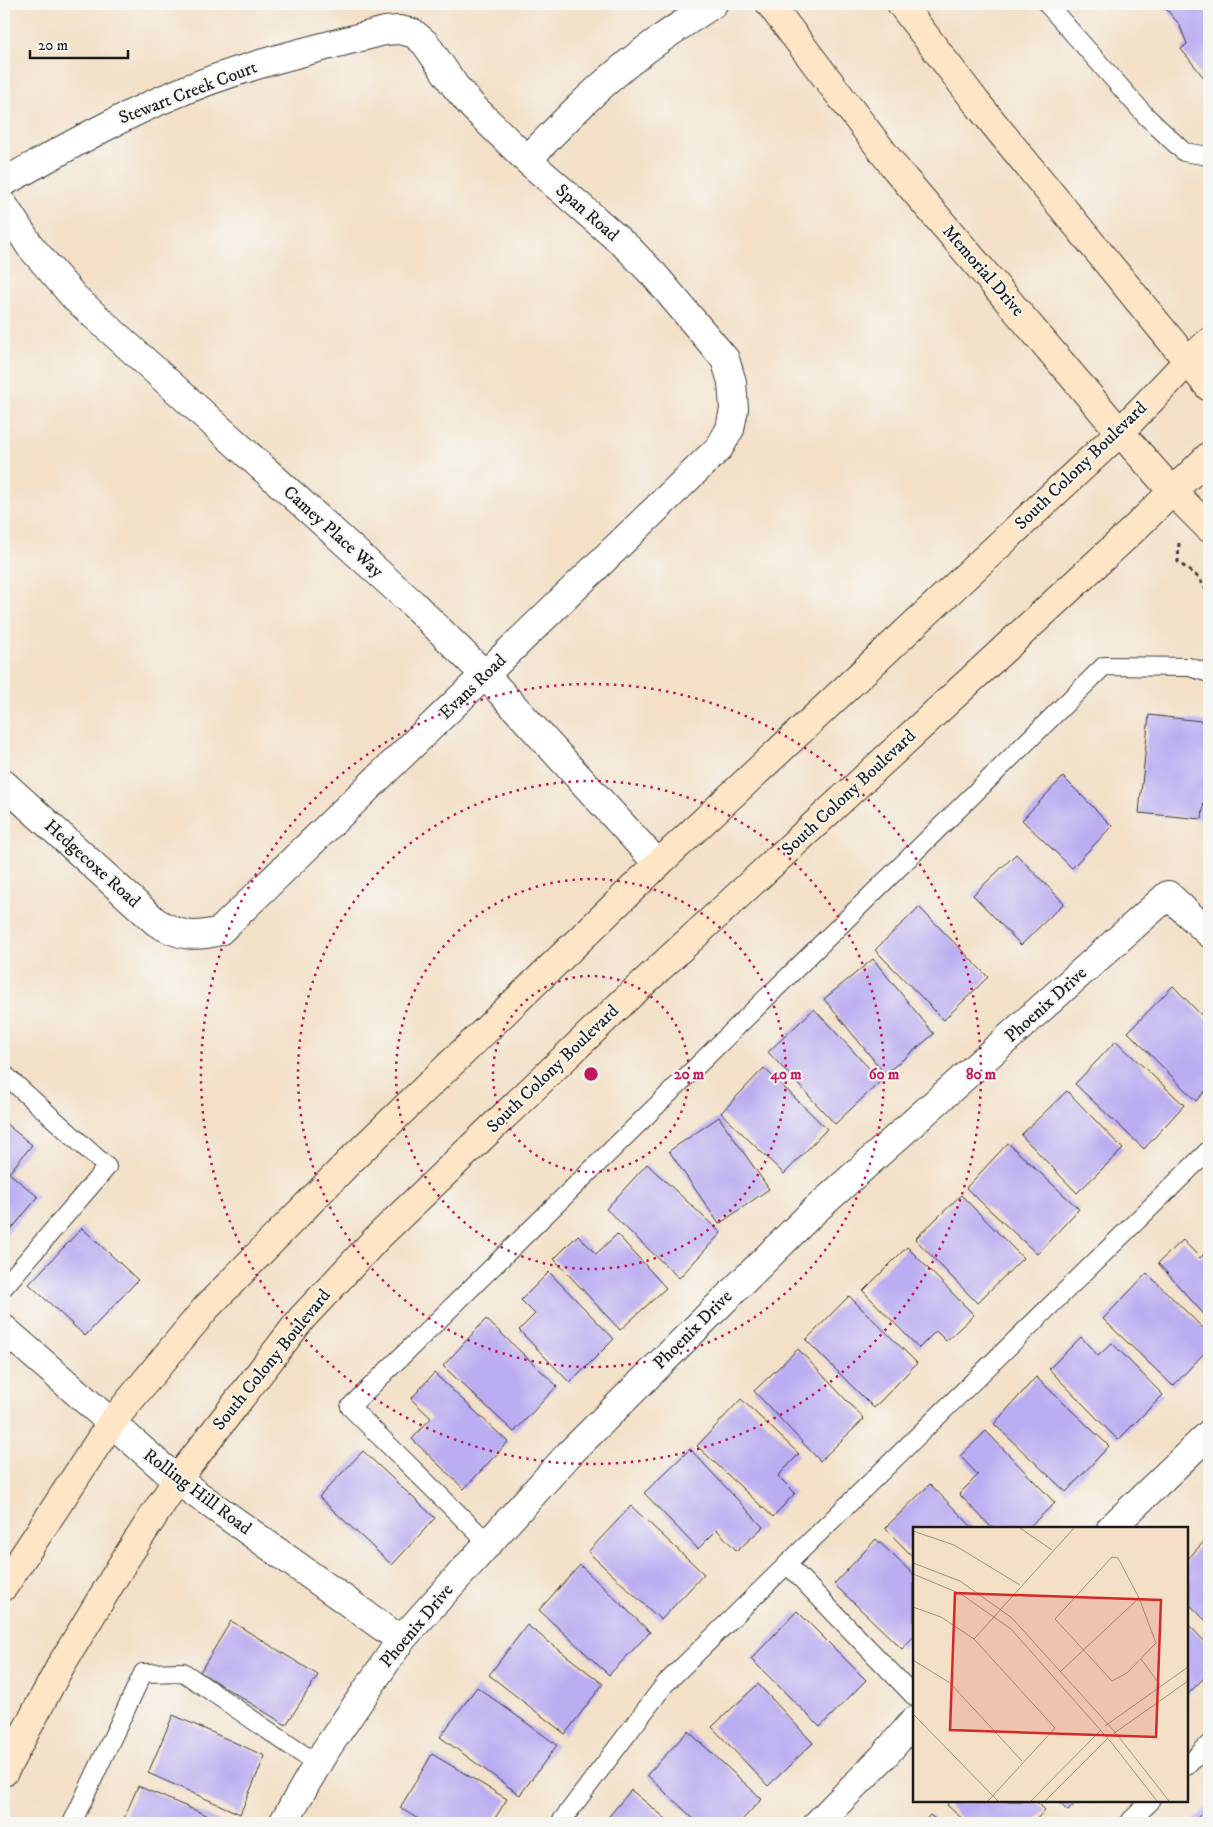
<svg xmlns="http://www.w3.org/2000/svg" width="1213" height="1827" viewBox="0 0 1213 1827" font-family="'IM FELL DW Pica',serif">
<rect width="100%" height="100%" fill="#f6f6f2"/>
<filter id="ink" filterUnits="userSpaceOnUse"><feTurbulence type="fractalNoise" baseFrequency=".02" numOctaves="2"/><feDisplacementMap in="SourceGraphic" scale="10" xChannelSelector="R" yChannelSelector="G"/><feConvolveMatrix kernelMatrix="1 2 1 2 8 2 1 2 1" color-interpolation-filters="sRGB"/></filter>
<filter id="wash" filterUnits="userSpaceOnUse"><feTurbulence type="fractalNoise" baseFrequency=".0096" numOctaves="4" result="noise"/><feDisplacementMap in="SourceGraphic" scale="20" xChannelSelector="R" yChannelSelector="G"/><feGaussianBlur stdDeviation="1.12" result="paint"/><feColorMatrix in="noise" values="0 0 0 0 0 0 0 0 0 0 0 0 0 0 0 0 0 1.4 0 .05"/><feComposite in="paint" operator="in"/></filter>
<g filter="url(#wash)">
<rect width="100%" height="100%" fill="#f3e0c7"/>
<g id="blocks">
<!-- building -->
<g fill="#baadf1">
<path d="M1162 4H1209V84L1181 49 1187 44 1179 24Z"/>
<path d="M1149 715 1209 722V751L1202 819 1139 813Z"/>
<path d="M1063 777 1112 826 1072 868 1022 820Z"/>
<path d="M1016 854 1064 903 1021 945 973 895Z"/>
<path d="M919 907 988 977 944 1020 875 950Z"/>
<path d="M873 959 934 1034 885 1074 824 999Z"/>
<path d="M1173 986 1209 1023V1087L1196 1101 1128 1032Z"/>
<path d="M814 1009 881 1081 835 1124 768 1052Z"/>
<path d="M1116 1041 1184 1105 1144 1149 1075 1084Z"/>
<path d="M764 1068 827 1129 784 1174 721 1113Z"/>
<path d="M1067 1091 1123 1149 1077 1193 1021 1135Z"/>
<path d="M719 1117 769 1189 719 1224 669 1151Z"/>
<path d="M5 1123 32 1145 9 1173 38 1197 4 1238Z"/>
<path d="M1008 1143 1079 1209 1037 1254 966 1188Z"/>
<path d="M647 1164 721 1233 679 1278 606 1209Z"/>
<path d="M961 1195 1023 1258 977 1303 915 1239Z"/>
<path d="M82 1228 138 1280 85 1336 29 1284Z"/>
<path d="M617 1234 666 1288 620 1330 554 1259 578 1235 596 1254Z"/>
<path d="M1183 1240 1200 1258 1209 1249V1320L1158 1263Z"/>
<path d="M907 1247 974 1315 946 1341 936 1331 919 1348 863 1291Z"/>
<path d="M549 1272 614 1339 570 1383 519 1330 535 1314 521 1300Z"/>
<path d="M1147 1273 1209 1334V1348L1173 1386 1103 1319Z"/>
<path d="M849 1296 917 1363 874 1408 806 1340Z"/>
<path d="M486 1319 557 1386 514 1432 443 1366Z"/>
<path d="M1081 1337 1098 1356 1112 1343 1163 1395 1118 1440 1049 1369Z"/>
<path d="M798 1349 864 1419 820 1461 754 1391Z"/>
<path d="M434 1373 508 1442 464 1489 412 1439 431 1418 411 1399Z"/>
<path d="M1036 1377 1109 1446 1066 1492 994 1424Z"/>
<path d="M741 1399 799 1454 778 1476 795 1493 773 1517 697 1446Z"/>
<path d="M986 1431 1055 1503 1028 1528H992L959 1494 978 1475 960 1456Z"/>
<path d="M690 1449 763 1527 737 1551 717 1530 698 1549 644 1493Z"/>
<path d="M363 1451 435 1518 392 1565 319 1497Z"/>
<path d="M930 1484 973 1528H914V1558L885 1528Z"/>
<path d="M631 1506 704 1574 661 1620 588 1552Z"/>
<path d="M1209 1536V1624L1187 1602V1560Z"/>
<path d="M876 1539 914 1575V1636L902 1649 834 1584Z"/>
<path d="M580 1565 650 1632 609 1675 539 1610Z"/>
<path d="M797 1611 866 1680 820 1727 751 1659Z"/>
<path d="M231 1621 318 1675 286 1725 200 1672Z"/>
<path d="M1187 1623 1209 1646V1673L1187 1695Z"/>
<path d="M527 1625 603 1684 565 1734 489 1675Z"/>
<path d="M758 1684 813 1743 768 1786 712 1727Z"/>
<path d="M477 1687 557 1745 520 1795 440 1737Z"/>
<path d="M173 1715 265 1756 240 1814 148 1773Z"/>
<path d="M688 1731 762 1799 739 1823H698L647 1775Z"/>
<path d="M432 1754 507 1799 492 1823H425L400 1808Z"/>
<path d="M138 1786 225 1823H122Z"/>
<path d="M631 1790 671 1823H608L605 1821Z"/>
<path d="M950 1801H1036L1045 1810 1033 1823H967L947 1805Z"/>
<path d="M1057 1801H1077L1068 1811Z"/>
<path d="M1209 1806V1823H1192Z"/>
<path d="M930 1815 940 1823H922Z"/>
</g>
</g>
</g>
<g filter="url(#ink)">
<use href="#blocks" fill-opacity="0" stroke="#3c3936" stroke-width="1"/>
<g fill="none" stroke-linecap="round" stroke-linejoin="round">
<defs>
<g id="lane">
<path d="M1047 4 1146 116 1184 152 1209 156"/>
<path d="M4 1074 107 1167 4 1287"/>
<path d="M488 1543 350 1407 1104 666 1189 667 1209 673"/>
<path d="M787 1564 914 1696"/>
<path d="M1187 1766 1209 1744"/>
<path d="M72 1823 143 1673 183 1672 317 1764"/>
<path d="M560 1823 665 1684 1209 1150"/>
<path d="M1128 1823 1151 1801"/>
</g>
<g id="street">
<path d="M527 160C557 129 586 98 619 71 648 46 681 25 713 4"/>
<path d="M4 182C57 153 110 122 166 98 236 67 311 50 385 31L399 30 413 33 425 43 455 86 473 107 527 160 628 248 655 276 725 359 732 382 734 409 730 429 719 448 220 931C194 938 179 936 156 922L4 784"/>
<path d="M4 206 30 246 75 298 412 603 485 675 658 864"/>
<path d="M4 1329 177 1480 401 1640"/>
<path d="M1111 1528 1209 1434"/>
<path d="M283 1823 325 1751 401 1640 569 1454 812 1213 1168 895 1209 933"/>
<path d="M818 1823 883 1757 914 1721"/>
</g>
<g id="secondary">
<path d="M770 4 896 169 1120 432 1173 492 1209 528"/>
<path d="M901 4 976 102 1209 387"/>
<path d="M4 1586 111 1423 206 1308 350 1161 658 864 1120 432 1188 361 1209 342"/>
<path d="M4 1772 61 1665 126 1558 177 1480 302 1318 378 1237 625 1000 1134 529 1209 456"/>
</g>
</defs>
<!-- lane casing -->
<use href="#lane" stroke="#3c3936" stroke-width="20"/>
<!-- street casing -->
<use href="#street" stroke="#3c3936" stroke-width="30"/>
<!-- secondary casing -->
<use href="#secondary" stroke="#3c3936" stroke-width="30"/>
<!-- path -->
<path stroke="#3c3936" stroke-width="3" stroke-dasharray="4 4" stroke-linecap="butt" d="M1179 543 1178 562 1198 577 1209 594"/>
<!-- lane -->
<use href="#lane" stroke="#fff" stroke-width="18"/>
<!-- street -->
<use href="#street" stroke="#fff" stroke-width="28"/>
<!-- secondary -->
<use href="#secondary" stroke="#fde5c5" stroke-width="28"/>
</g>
</g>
<!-- distance rings -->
<g fill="none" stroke="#c2185b" stroke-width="2.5" stroke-dasharray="2.5 5">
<circle cx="591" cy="1074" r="98"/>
<circle cx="591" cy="1074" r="195"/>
<circle cx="591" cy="1074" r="293"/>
<circle cx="591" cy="1074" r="390"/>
</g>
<g text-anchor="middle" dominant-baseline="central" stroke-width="4" stroke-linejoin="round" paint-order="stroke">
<!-- street labels -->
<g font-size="18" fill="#1c1c1c" stroke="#f6f6f2">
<text transform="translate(188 93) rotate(-21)">Stewart Creek Court</text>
<text transform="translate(587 213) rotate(41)">Span Road</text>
<text transform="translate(983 271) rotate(49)">Memorial Drive</text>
<text transform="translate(1081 466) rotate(-44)">South Colony Boulevard</text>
<text transform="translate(333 532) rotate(42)">Camey Place Way</text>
<text transform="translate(473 687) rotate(-44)">Evans Road</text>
<text transform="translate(849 793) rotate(-43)">South Colony Boulevard</text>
<text transform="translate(92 864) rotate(42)">Hedgecoxe Road</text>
<text transform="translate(1046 1005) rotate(-42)">Phoenix Drive</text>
<text transform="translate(553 1069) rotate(-44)">South Colony Boulevard</text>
<text transform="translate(693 1330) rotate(-45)">Phoenix Drive</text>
<text transform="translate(272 1360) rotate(-51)">South Colony Boulevard</text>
<text transform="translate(197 1492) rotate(37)">Rolling Hill Road</text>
<text transform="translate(417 1626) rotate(-50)">Phoenix Drive</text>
</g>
</g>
<!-- overview -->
<g transform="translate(913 1527)">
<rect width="275" height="275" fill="#f3e0c7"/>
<path fill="none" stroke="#9d9283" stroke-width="1" d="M107 1 139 23M0 4 41 18 107 58M199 30 205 31 226 71 243 116 214 146 199 154 142 92ZM0 36 47 54 99 91 202 205 256 274M0 47 48 67 98 102 198 215 244 274M0 80 28 90 61 112 142 201 75 274M61 112 161 1M228 132 247 158M0 133 37 156 109 234M148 144 226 71M0 187 85 274M192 199 275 140M200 207 275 154M118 274 188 203M132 274 195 211"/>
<path fill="#d62828" fill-opacity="0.15" stroke="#d62828" stroke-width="2.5" d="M42 66 248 73 243 210 37 203Z"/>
<rect width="275" height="275" fill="none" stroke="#1c1c1c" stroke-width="2.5"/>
</g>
<circle cx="591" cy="1074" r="8" fill="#c2185b" stroke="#f6f6f2" stroke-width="2.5"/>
<g font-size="15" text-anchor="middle" font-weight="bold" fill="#c2185b" stroke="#f6f6f2" stroke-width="4" stroke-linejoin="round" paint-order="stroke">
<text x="689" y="1079">20 m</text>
<text x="786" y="1079">40 m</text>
<text x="884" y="1079">60 m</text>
<text x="981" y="1079">80 m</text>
</g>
<!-- margin -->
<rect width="1213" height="1827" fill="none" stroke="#f6f6f2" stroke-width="20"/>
<!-- scale -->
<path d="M30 50v8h98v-8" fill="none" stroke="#1c1c1c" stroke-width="2.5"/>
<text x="38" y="50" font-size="15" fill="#1c1c1c" stroke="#f6f6f2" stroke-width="4" paint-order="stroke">20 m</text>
</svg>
